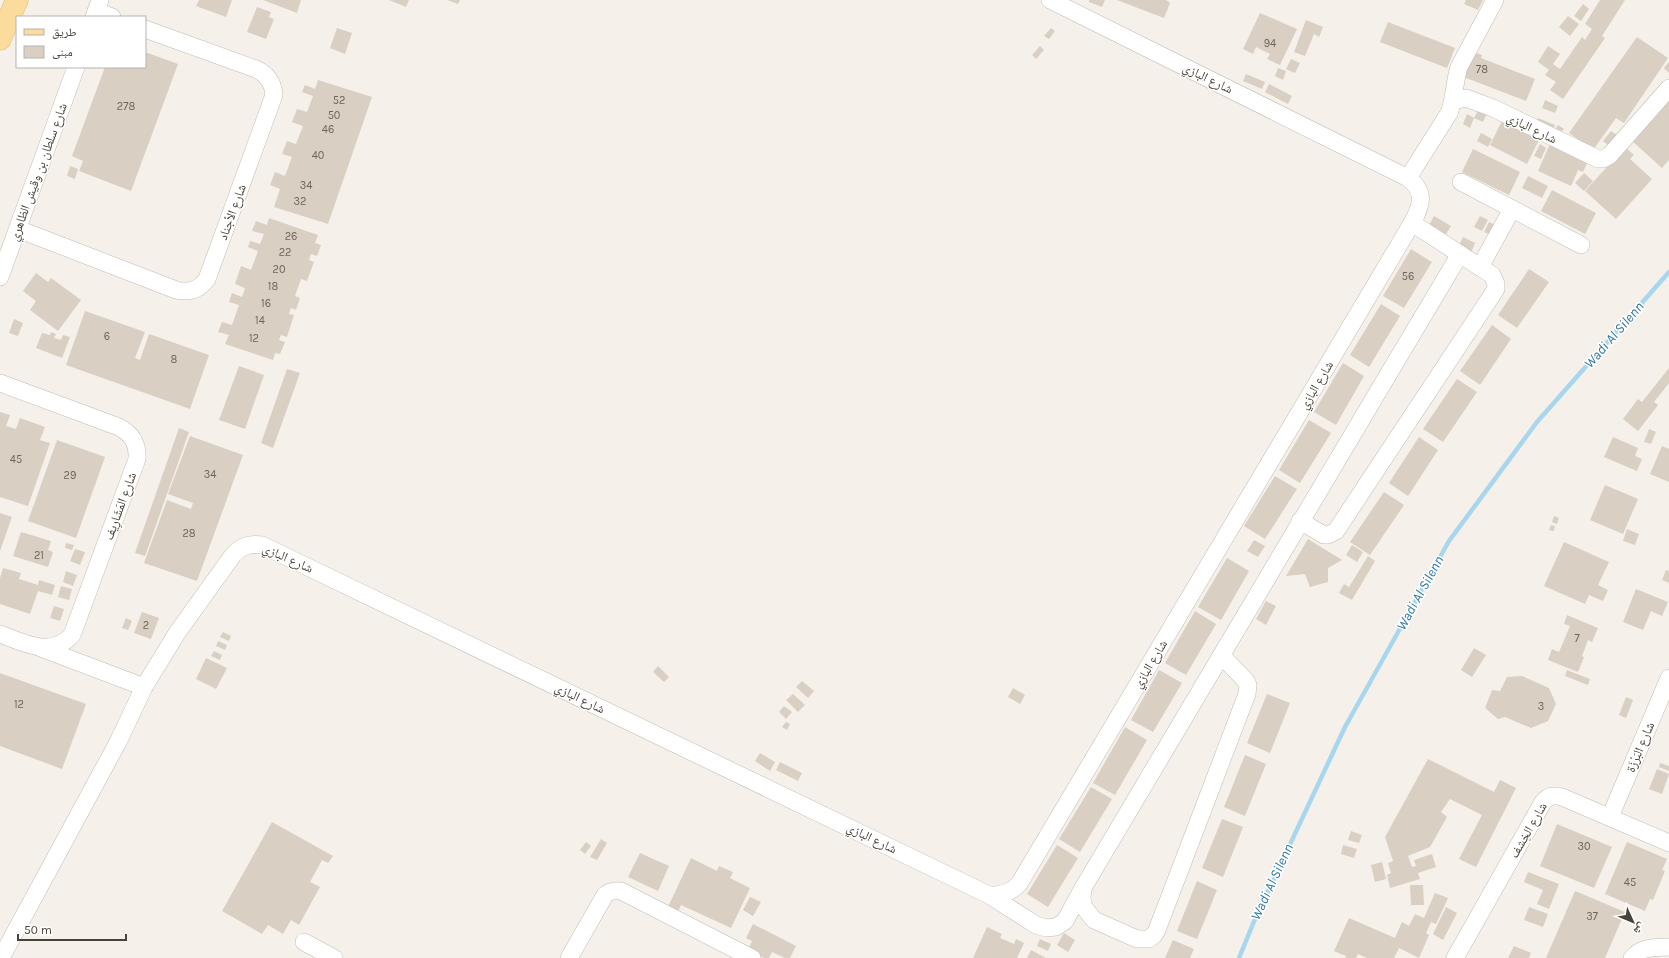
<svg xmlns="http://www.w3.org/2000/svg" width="1669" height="958" viewBox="0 0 1669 958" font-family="Karla,'Noto Naskh Arabic',sans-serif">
<rect width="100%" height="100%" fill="#f5f1ea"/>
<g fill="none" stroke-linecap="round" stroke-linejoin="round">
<!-- stream -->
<path stroke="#a9d6ef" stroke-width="4.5" d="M1239 958 1255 919 1345 727 1449 541 1537 422 1669 272"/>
</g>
<!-- building -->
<g fill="#d9cfc3">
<path d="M199 0H232L226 17 196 6Z"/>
<path d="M263 0H301L297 13Z"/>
<path d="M389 0H409L406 7Z"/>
<path d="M447 0H460L458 4Z"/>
<path d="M1089 0H1105L1102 7 1089 2Z"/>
<path d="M1117 0H1166L1170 3 1164 18Z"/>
<path d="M1466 0H1483L1478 10 1464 4Z"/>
<path d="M1600 0H1625L1602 36 1605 38 1563 99 1550 90 1556 82 1545 75 1549 70 1538 62 1548 46 1560 54 1553 64 1560 69 1582 37 1585 40 1592 29 1585 24Z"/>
<path d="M1583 4 1589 9 1581 21 1574 16Z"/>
<path d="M257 7 271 12 269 17 274 19 266 39 247 32Z"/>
<path d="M1260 13 1297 29 1280 65 1267 59 1270 54 1256 47 1253 54 1243 49Z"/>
<path d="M1568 16 1579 24 1570 36 1559 27Z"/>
<path d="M1306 20 1323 27 1319 37 1314 34 1305 56 1294 52Z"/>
<path d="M1388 22 1455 48 1447 68 1380 42Z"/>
<path d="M337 28 352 33 345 54 330 48Z"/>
<path d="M1051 28 1055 31 1049 39 1044 36Z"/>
<path d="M1637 37 1668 58 1624 123 1616 118 1593 150 1569 133Z"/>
<path d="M1040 46 1044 50 1036 59 1032 55Z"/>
<path d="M1471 51 1482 55 1481 58 1535 79 1526 101 1461 76Z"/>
<path d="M145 52 178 64 131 191 79 171 83 161 72 156 105 67H145Z"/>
<path d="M1291 59 1300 63 1295 73 1286 69Z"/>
<path d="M1669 62V73L1664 68Z"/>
<path d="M1278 68 1286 71 1283 80 1275 76Z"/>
<path d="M1246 74 1265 82 1262 89 1243 81Z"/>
<path d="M318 80 372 97 328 224 274 207 280 189 270 185 275 172 285 176 292 157 282 154 287 141 296 144 303 126 292 122 297 109 307 112 313 96 302 92 305 85 315 89Z"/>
<path d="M1269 84 1292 96 1288 104 1265 92Z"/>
<path d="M1669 97V160L1662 168 1631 140Z"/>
<path d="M1545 100 1558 106 1555 113 1542 108Z"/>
<path d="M1480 107 1488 111 1483 122 1474 118Z"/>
<path d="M1467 114 1474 118 1470 128 1463 124Z"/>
<path d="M1538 118 1555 125 1553 130 1536 124Z"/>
<path d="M1503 119 1540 138 1527 164 1490 145Z"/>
<path d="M1558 125 1564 129 1560 133 1555 129Z"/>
<path d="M1611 131 1617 135 1608 145 1603 141Z"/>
<path d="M1481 133 1492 139 1488 147 1477 141Z"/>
<path d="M1540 144 1546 148 1541 159 1534 156Z"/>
<path d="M1550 144 1588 161 1583 172 1578 170 1571 186 1538 171Z"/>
<path d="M1625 147 1634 155 1630 159 1652 179 1616 219 1585 191Z"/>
<path d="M1473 149 1520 172 1509 195 1462 172Z"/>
<path d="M70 166 78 169 75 179 67 176Z"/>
<path d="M1584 173 1593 181 1584 191 1575 183Z"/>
<path d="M1528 176 1548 186 1542 198 1522 188Z"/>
<path d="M1552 190 1596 213 1585 234 1541 211Z"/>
<path d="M1434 216 1451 226 1445 236 1428 227Z"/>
<path d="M1480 216 1488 220 1482 231 1474 227Z"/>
<path d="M269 218 318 235 315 243 321 245 317 256 311 254 309 260 314 262 307 281 301 279 295 296 300 298 296 310 291 308 289 314 294 315 287 337 281 335 279 340 285 342 280 354 275 353 273 360 225 344 229 335 218 332 222 322 232 325 239 305 229 302 232 293 242 297 245 288 235 284 241 266 251 270 258 251 248 247 250 241 260 244 264 234 252 231 256 221 267 225Z"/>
<path d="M1489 222 1498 226 1493 236 1484 232Z"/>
<path d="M1463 237 1475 243 1471 253 1458 248Z"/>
<path d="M1411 249 1432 262 1404 308 1383 296Z"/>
<path d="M1529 269 1549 282 1517 328 1498 315Z"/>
<path d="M36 273 48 282 51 278 81 300 58 331 30 310 36 301 23 291Z"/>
<path d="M1381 304 1400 316 1369 367 1350 355Z"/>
<path d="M85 311 145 332 135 358 140 360 149 334 209 355 190 409 66 365Z"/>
<path d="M14 319 23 323 18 336 9 333Z"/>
<path d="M1492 325 1511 339 1480 385 1460 371Z"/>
<path d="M51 332 56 334 54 338 61 340 63 335 70 337 62 358 36 348 42 333 50 335Z"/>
<path d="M1343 363 1364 376 1336 425 1314 412Z"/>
<path d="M239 366 264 375 245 429 219 420Z"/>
<path d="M1669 368V383L1654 402 1658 405 1638 431 1623 419 1638 399 1642 402Z"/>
<path d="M287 369 300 373 273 448 261 443Z"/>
<path d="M1457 379 1477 392 1443 442 1423 429Z"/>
<path d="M0 412 10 415 6 426 16 429 20 418 45 427 40 440 50 443 28 506 0 497Z"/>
<path d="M1309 420 1331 433 1300 483 1279 470Z"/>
<path d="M179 428 189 432 145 556 135 553Z"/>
<path d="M1649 429 1656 432 1651 444 1644 442Z"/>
<path d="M190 436 243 455 197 581 144 563 167 500 191 509 193 503 168 494Z"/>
<path d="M1419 437 1438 450 1408 496 1389 483Z"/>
<path d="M1613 437 1638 448 1635 456 1642 459 1637 471 1604 457Z"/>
<path d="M57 440 105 457 76 538 28 521Z"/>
<path d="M1662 446 1669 449V482L1650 474Z"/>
<path d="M1275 476 1297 489 1265 539 1244 526Z"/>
<path d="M1605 485 1638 499 1623 534 1590 520Z"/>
<path d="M1384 492 1404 505 1370 555 1350 542Z"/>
<path d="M0 513 12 517 0 551Z"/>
<path d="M1554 516 1559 518 1557 524 1552 522Z"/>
<path d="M1551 525 1555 526 1554 531 1549 530Z"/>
<path d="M1627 529 1639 534 1635 545 1623 541Z"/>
<path d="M21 532 51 541 48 550 53 552 48 567 13 556Z"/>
<path d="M1308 539 1342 560 1328 568V582L1310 587 1305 574 1286 576Z"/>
<path d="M1254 540 1265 546 1258 557 1247 551Z"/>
<path d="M1564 542 1609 562 1598 585 1608 590 1603 601 1589 595 1585 604 1544 586Z"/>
<path d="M66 543 74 545 72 550 65 548Z"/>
<path d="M1352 545 1363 552 1357 562 1346 555Z"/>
<path d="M75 549 85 552 80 565 70 561Z"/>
<path d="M1368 556 1375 561 1352 600 1339 593 1344 584 1349 587Z"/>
<path d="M1227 558 1249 571 1221 620 1198 607Z"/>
<path d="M3 568 21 573 19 579 38 585 39 580 55 585 52 595 38 591 30 614 0 604V578Z"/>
<path d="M1666 570 1669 571V583L1662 580Z"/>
<path d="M66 571 77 575 73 586 63 582Z"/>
<path d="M61 586 72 589 69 600 58 597Z"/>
<path d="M1636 589 1668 602 1662 616 1651 611 1643 630 1623 622Z"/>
<path d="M1266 601 1276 606 1266 625 1256 619Z"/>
<path d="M54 606 64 609 60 621 50 618Z"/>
<path d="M1195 611 1216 624 1186 675 1165 663Z"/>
<path d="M142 612 159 618 151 639 134 633Z"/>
<path d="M1567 615 1598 628 1592 642 1588 640 1582 656 1584 657 1578 672 1548 660 1552 649 1559 652 1570 626 1564 624Z"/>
<path d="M126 618 132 621 128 630 122 628Z"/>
<path d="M223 632 231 636 229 641 220 637Z"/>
<path d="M218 641 227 645 225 650 216 646Z"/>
<path d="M1474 648 1486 655 1472 677 1461 670Z"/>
<path d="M214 651 222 655 220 660 211 656Z"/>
<path d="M206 658 227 668 216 689 196 679Z"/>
<path d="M658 666 669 677 664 682 653 672Z"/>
<path d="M1159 670 1182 683 1153 732 1131 720Z"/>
<path d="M1567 670 1590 679 1588 685 1565 676Z"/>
<path d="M0 673 86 704 62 769 0 746Z"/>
<path d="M1522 676 1549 688 1556 704 1548 721 1531 728 1505 717 1498 719 1485 708 1492 690 1500 691 1507 677Z"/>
<path d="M802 681 814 691 808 698 796 687Z"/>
<path d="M1013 688 1025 695 1020 704 1008 697Z"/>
<path d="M793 694 805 705 798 712 786 700Z"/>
<path d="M1267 694 1290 703 1270 753 1247 743Z"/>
<path d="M1626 697 1633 700 1626 718 1619 715Z"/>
<path d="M784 706 792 712 786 719 779 712Z"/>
<path d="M786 722 790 724 787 730 782 727Z"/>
<path d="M1125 727 1147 740 1115 795 1093 783Z"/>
<path d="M760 753 775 762 770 771 755 761Z"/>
<path d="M1245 755 1266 764 1245 816 1224 807Z"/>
<path d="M1428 759 1494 792 1500 780 1516 788 1476 867 1459 859 1482 815 1450 799 1441 812 1447 817 1430 847 1408 856 1412 867 1416 866 1414 860 1432 854 1436 867 1418 873 1420 879 1390 888 1387 875 1391 873 1388 863 1393 861 1385 837Z"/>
<path d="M780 762 802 773 798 781 776 770Z"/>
<path d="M1660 763 1669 766V771L1659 767Z"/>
<path d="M1657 769 1669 774 1662 794 1649 789Z"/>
<path d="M1091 787 1112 799 1080 852 1059 839Z"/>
<path d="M1222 819 1243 827 1223 877 1202 868Z"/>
<path d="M272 822 333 856 328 863 322 860 310 882 320 887 299 925 291 920 283 934 268 925 262 934 222 911Z"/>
<path d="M1557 824 1612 847 1594 888 1540 866Z"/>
<path d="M1351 831 1362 835 1359 843 1348 840Z"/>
<path d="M601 839 607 843 597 860 590 857Z"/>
<path d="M586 842 591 846 585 854 580 850Z"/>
<path d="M1627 842 1667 859 1662 870 1665 871 1653 900 1650 899 1645 911 1605 894Z"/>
<path d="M1057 845 1078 858 1048 907 1027 894Z"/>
<path d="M1343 845 1357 849 1354 858 1341 854Z"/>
<path d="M640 853 669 866 658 891 628 877Z"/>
<path d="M691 858 717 871 719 866 733 872 730 878 750 888 731 928 681 905 677 914 667 909Z"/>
<path d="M1382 862 1386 879 1375 882 1371 865Z"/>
<path d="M1528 872 1559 884 1549 909 1537 904 1543 890 1524 882Z"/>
<path d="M1197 881 1217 890 1197 939 1177 931Z"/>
<path d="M1410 885H1423L1424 905H1411Z"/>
<path d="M1575 891 1625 912 1605 958H1546Z"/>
<path d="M1435 893 1448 898 1436 924 1431 922 1426 933 1429 935 1419 958 1399 948 1394 958H1367L1358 954 1356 958H1345L1346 956 1334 951 1349 918 1395 938 1402 922 1409 926 1415 914 1424 918Z"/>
<path d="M750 897 761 902 753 916 743 910Z"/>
<path d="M1446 907 1457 913 1443 940 1433 934Z"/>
<path d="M1529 907 1548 914 1543 927 1524 920Z"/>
<path d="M753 924 796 946 790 958H785L772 952 769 958H764L748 950 752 941 746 938Z"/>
<path d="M987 927 1002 934 1000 938 1014 944 1016 939 1024 943 1017 958H973Z"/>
<path d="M1064 933 1075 940 1068 952 1057 945Z"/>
<path d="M1040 939 1051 944 1048 951 1037 946Z"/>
<path d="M1173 940 1194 949 1190 958H1165Z"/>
<path d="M1514 946 1531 953 1529 958H1508Z"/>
<path d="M1031 950 1046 958H1027Z"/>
</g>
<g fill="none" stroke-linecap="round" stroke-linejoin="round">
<defs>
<g id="minor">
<path d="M96 11 112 17"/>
<path d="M94 17 100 0"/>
<path d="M1453 101 1466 98 1493 108 1598 159H1603L1610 155 1669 88"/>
<path d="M1408 178 1449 113C1455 98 1454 83 1459 67L1495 0"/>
<path d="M1461 182 1581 245"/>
<path d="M18 229 176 290C189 293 199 290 207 279L274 95C273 82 267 74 256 69L145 29"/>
<path d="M1480 267 1512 209"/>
<path d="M0 277 76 67"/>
<path d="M0 383 119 427C132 434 138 444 137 459L72 635C51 658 24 643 0 634"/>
<path d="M1300 521 1324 535H1328L1336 531 1496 289V284L1492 275 1412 223"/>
<path d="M41 648 144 687"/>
<path d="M1610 817 1669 678"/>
<path d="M1083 888 1082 897 1083 906 1094 920 1137 939H1149L1154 935 1157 930 1247 694 1248 685 1246 681 1222 656"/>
<path d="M989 895 1036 925 1046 928 1056 927 1065 921 1083 888C1210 677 1334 465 1460 254"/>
<path d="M304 942 334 958"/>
<path d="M1 958 118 742 144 687 177 633 233 555C242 546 250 543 262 545L989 895C1001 896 1010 893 1019 884L1412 223C1422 205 1426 192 1408 178L1050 0"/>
<path d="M569 958 605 895C610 891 614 890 621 891L752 958"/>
<path d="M1455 958 1543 802C1549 795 1554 795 1562 797L1669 843"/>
<path d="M1632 958C1642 946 1655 948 1669 947"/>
</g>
<path id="major" d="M0 39 17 0"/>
</defs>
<!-- minor casing -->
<use href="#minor" stroke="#c3bbb0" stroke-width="18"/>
<!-- major casing -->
<use href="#major" stroke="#e2b86b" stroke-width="23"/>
<!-- minor -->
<use href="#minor" stroke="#fff" stroke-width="17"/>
<!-- major -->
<use href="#major" stroke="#fcdc9c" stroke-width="22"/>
</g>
<g text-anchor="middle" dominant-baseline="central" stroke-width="3" stroke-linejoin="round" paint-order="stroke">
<!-- number labels -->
<g font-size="11" fill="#6d655b">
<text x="1270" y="43">94</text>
<text x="1482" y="69">78</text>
<text x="339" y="100">52</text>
<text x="126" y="106">278</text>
<text x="334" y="115">50</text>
<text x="328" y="129">46</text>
<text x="318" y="155">40</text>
<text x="306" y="185">34</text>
<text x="300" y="201">32</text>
<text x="291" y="236">26</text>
<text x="285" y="252">22</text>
<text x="279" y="269">20</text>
<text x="1408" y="276">56</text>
<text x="273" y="286">18</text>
<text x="266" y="303">16</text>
<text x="260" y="320">14</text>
<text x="107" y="336">6</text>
<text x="254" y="338">12</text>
<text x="174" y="359">8</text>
<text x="16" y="459">45</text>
<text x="210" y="474">34</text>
<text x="70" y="475">29</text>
<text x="189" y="533">28</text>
<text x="39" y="555">21</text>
<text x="146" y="625">2</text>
<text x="1577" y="638">7</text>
<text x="19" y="704">12</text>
<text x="1541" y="706">3</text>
<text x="1584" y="846">30</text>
<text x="1630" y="882">45</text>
<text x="1592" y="916">37</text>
</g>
<!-- street labels -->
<g font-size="13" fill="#494238" stroke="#fff">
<text transform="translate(1208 78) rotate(26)">شارع البازي</text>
<text transform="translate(1532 128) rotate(26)">شارع البازي</text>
<text transform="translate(38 172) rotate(-70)">شارع سلطان بن وقيش الظاهري</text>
<text transform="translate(232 212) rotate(-70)">شارع الأجناد</text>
<text transform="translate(1316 385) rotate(-59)">شارع البازي</text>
<text transform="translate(120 506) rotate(-70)">شارع المَشَارِيف</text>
<text transform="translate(288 558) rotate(24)">شارع البازي</text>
<text transform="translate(1150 664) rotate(-59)">شارع البازي</text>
<text transform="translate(580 698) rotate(26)">شارع البازي</text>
<text transform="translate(1640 747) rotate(-67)">شارع البَرْزَة</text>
<text transform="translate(1528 830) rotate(-60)">شارع الخِشف</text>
<text transform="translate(872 838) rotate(26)">شارع البازي</text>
</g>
<!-- water labels -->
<g font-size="14" font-style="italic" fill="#3078a3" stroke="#fff">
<text transform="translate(1614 335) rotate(-49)">Wadi Al Silenn</text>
<text transform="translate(1420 593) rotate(-61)">Wadi Al Silenn</text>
<text transform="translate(1272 882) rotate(-65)">Wadi Al Silenn</text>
</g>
</g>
<!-- legend -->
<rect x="16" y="16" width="130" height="52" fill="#ffffff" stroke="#b6b3af"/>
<rect x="24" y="29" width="20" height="6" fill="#fcdc9c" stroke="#b6b3af"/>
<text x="52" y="36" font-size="12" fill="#494238">طريق</text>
<rect x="24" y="46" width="20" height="12" fill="#d9cfc3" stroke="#b6b3af"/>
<text x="52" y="56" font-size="12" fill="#494238">مبنى</text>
<!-- north arrow -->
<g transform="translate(1633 922) rotate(134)" stroke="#ffffff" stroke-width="3" paint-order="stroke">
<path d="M0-3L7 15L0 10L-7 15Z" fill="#494238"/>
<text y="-6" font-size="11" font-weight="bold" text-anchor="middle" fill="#494238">ش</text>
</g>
<!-- scale -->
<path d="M18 934v6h108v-6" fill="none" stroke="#494238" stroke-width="2"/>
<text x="24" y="934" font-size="12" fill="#494238" stroke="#ffffff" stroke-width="3" paint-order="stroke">50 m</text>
</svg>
